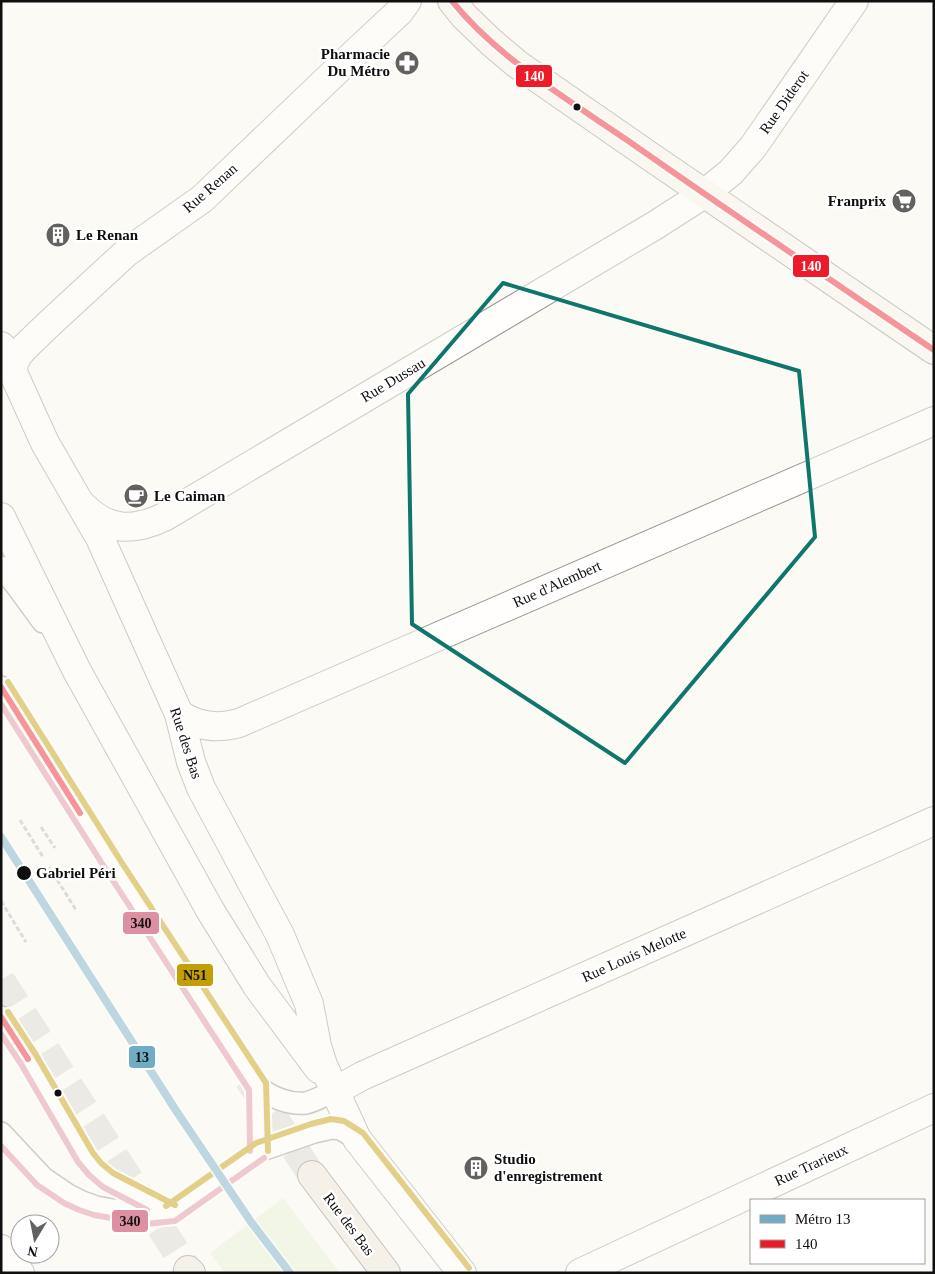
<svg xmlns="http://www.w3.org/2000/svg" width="935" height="1274" viewBox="0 0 935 1274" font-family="Georgia,serif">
<rect width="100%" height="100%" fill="#fcfaf4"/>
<!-- green -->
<path fill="#e6f2d4" d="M283 1198 340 1273H225L210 1253Z"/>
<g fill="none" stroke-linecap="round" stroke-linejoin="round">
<!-- primary-tunnel -->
<g stroke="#d8d7d2" stroke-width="28" stroke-dasharray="28 14" stroke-linecap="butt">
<path d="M1 980 188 1270"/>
<path d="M248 1079 312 1175"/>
</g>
<defs>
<g id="lane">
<path d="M1 567 16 585 43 622"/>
<path d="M1 687 115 868 258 1087C271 1097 289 1105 306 1103 315 1101 325 1095 335 1091"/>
<path d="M1 1017 28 1059 86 1158 95 1169 108 1180 170 1213"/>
<path d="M258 1087 259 1151"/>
<path d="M1 1133 43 1178 68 1195 82 1202 96 1207 130 1213 145 1215 171 1213 259 1151 314 1132 332 1128 341 1129 357 1139"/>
</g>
<g id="street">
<path d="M1 346 45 443 100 538 179 714 191 762 201 788 280 935 309 1004 317 1046 323 1065 357 1139 462 1273"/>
<path d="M13 372 14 363 18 355 24 348 50 323 127 252 202 199 353 55 399 12 407 1"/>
<path d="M83 506C108 531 133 532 164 517L654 226 704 194 731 172 753 147 854 1"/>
<path d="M1 517 77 671 210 910 257 986 319 1069"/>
<path d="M179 714C198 727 218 729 239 723L934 421"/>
<path d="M335 1091 362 1076 934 821"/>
<path d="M1 1249 20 1273"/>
<path d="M580 1273 934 1108"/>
</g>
<path id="secondary" d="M452 1 464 16 491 42 517 64 651 157 934 350"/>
<g id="primary">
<path d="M312 1175 386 1273"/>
<path d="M188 1270 191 1273"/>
</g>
</defs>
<!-- lane casing -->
<use href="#lane" stroke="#969592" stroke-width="24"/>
<!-- street casing -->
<use href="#street" stroke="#969592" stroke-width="30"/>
<!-- secondary casing -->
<use href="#secondary" stroke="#8c8b89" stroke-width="30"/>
<!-- primary casing -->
<use href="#primary" stroke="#83827f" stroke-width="30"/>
<!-- path -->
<g stroke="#b9b9b8" stroke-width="3" stroke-dasharray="5 2.5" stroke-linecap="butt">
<path d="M20 820 43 857"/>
<path d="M41 827 55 848"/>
<path d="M49 867 76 910"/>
<path d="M1 901 26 942"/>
</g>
<!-- lane -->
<use href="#lane" stroke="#fffefd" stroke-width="21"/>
<!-- street -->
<use href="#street" stroke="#fffefd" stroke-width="28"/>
<!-- secondary -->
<use href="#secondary" stroke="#f5f4eb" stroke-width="28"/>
<!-- primary -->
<use href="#primary" stroke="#ede7d9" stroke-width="28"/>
<defs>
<g id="bus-1">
<path d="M452 1C498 58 567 99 627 140 728 211 831 280 934 350"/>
<path d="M1 687 80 813"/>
<path d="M1 1017 28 1059"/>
</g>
<g id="bus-2">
<path d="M1 704 108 873 249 1090 250 1151"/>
<path d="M1 1034 21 1064 78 1162 89 1175 103 1187 147 1210"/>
<path d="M1 1146 37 1185 64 1203 79 1210 94 1215 145 1224 175 1221 264 1158"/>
</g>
<g id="bus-3">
<path d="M8 682 122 863 266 1083 268 1151"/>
<path d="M8 1012 36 1055 93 1153 101 1163 113 1173 175 1205"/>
<path d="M166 1206 256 1143 311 1124 331 1119 344 1121 363 1133 469 1268"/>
</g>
</defs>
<!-- bus-1 casing -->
<use href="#bus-1" stroke="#fff" stroke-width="10"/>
<!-- bus-2 casing -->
<use href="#bus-2" stroke="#fff" stroke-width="10"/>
<!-- bus-3 casing -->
<use href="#bus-3" stroke="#fff" stroke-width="10"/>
<!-- bus-1 -->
<use href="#bus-1" stroke="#ed1b2a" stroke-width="6"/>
<!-- bus-2 -->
<use href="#bus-2" stroke="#de90a3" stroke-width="6"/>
<!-- bus-3 -->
<use href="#bus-3" stroke="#c39e05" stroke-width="6"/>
<defs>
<path id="metro-1" d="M1 837 175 1109 251 1222 290 1273"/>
</defs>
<!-- metro-1 casing -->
<use href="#metro-1" stroke="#fff" stroke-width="11"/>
<!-- metro-1 -->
<use href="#metro-1" stroke="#71acc6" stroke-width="8"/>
</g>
<!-- marked area -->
<path d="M0 0H935V1274H0ZM503 283 799 371 815 537 625 763 412 624 408 394Z" fill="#fcfaf4" fill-opacity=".55" fill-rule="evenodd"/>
<path fill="none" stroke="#0f766e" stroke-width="4" stroke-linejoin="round" d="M503 283 799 371 815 537 625 763 412 624 408 394Z"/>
<!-- icons -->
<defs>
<symbol id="pharmacy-disc" viewBox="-11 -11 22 22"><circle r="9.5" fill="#62615f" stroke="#fff"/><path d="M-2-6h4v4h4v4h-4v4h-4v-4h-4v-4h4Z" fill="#fff"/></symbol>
<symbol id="supermarket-disc" viewBox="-11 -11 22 22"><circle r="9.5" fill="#62615f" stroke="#fff"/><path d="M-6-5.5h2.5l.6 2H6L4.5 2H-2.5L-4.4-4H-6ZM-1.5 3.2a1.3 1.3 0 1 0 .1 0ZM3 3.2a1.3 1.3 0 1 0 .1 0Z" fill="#fff"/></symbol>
<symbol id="building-disc" viewBox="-11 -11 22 22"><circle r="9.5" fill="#62615f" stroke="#fff"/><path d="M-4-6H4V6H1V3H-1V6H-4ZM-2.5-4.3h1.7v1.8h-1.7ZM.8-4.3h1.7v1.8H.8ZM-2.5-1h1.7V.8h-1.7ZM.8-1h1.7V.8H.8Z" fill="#fff"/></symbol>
<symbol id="cafe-disc" viewBox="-11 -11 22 22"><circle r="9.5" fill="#62615f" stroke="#fff"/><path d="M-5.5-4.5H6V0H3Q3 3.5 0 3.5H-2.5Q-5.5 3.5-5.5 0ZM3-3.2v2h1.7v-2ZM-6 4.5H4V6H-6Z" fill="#fff"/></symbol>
</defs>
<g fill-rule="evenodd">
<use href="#pharmacy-disc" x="393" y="49" width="28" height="28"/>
<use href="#supermarket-disc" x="890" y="187" width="28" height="28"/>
<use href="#building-disc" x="44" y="221" width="28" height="28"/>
<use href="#cafe-disc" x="122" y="482" width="28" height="28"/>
<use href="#building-disc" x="462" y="1154" width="28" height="28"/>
</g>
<!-- markers -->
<g fill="#0f0f0f" stroke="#fff" stroke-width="2">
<circle cx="577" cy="107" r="4.5"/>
<circle cx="24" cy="873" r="8"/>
<circle cx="58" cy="1093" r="4.5"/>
</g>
<g text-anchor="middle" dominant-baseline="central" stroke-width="5" stroke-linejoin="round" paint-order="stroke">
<!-- poi labels -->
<g font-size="15" font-weight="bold" fill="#0f0f0f" stroke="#fff" text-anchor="start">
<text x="390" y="54" text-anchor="end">Pharmacie<tspan x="390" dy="17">Du Métro</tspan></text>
<text x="886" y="201" text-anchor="end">Franprix</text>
<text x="76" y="235">Le Renan</text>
<text x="154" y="496">Le Caiman</text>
<text x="494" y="1159">Studio<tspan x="494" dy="17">d'enregistrement</tspan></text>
</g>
<!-- street labels -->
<g font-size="15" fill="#0f0f0f" stroke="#fff">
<text transform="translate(784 102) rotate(-55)">Rue Diderot</text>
<text transform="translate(210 188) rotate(-41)">Rue Renan</text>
<text transform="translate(393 380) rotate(-31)">Rue Dussau</text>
<text transform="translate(557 584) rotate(-24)">Rue d'Alembert</text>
<text transform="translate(186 743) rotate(72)">Rue des Bas</text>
<text transform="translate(634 955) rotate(-24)">Rue Louis Melotte</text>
<text transform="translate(811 1165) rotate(-25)">Rue Trarieux</text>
<text transform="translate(349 1224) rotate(53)">Rue des Bas</text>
</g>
<!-- stop labels -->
<g font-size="15" font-weight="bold" fill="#0f0f0f" stroke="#fff" text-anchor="start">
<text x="36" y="873">Gabriel Péri</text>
</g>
</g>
<g stroke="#fff" stroke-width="2">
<rect x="515" y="64" width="38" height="24" rx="5" fill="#ed1b2a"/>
<rect x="792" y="254" width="38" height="24" rx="5" fill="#ed1b2a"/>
<rect x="122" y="911" width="38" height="24" rx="5" fill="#de90a3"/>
<rect x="176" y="963" width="38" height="24" rx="5" fill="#c39e05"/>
<rect x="128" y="1045" width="28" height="24" rx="5" fill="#71acc6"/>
<rect x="111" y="1209" width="38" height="24" rx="5" fill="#de90a3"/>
</g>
<g font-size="14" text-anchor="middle" font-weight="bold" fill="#fff">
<text x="534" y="81">140</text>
<text x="811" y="271">140</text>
</g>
<g font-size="14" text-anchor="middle" font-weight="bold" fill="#111">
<text x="141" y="928">340</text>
<text x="195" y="980">N51</text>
<text x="142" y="1062">13</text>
<text x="130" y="1226">340</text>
</g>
<!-- border -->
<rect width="935" height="1274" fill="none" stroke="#0f0f0f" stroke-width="5"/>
<!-- legend -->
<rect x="750" y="1199" width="175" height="65" fill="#ffffff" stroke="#9f9f9f"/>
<rect x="760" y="1215" width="25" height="8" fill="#71acc6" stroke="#9f9f9f"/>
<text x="795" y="1224" font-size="15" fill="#0f0f0f">Métro 13</text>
<rect x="760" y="1240" width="25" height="8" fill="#ed1b2a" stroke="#9f9f9f"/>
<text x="795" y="1249" font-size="15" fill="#0f0f0f">140</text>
<!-- north arrow -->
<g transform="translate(35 1239) rotate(190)"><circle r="24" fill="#ffffff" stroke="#9f9f9f"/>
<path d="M0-4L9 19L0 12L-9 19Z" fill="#62615f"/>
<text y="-8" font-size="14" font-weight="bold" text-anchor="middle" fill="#0f0f0f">N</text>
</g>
</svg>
